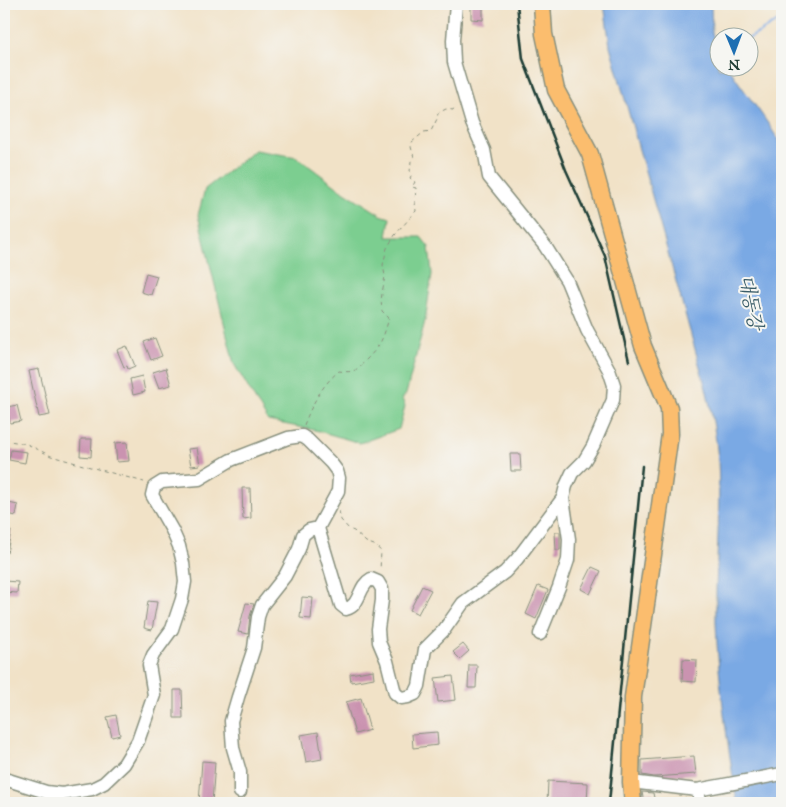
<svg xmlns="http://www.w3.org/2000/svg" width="786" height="807" viewBox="0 0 786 807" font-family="'IM FELL Great Primer','Noto Serif KR',serif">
<rect width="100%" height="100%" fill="#f6f6f2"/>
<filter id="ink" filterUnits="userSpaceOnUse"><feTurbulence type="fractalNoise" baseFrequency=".02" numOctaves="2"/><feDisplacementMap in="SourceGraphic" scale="10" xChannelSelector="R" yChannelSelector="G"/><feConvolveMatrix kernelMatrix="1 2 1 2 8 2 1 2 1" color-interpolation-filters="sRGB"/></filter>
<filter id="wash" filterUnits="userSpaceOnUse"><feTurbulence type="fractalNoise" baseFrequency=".0096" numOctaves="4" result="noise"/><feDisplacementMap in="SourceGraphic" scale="20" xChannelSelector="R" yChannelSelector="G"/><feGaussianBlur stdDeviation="1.12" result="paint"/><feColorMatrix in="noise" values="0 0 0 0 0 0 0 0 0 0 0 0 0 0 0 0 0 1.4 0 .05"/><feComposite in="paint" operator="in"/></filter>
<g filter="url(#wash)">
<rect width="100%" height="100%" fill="#f1e2c7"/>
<!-- green -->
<path fill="#7bce90" stroke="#4d8662" d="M255 150 297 157 337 187 381 215 390 218 387 237H421L429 247 432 274 425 321 406 394 402 399 405 406 399 429 360 443 319 431 268 421 234 364 198 215 205 189Z"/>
<!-- water -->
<path fill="#7aa9e4" stroke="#4c738c" d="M604 4H711L712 33 718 48V68H729C746 95 767 118 782 147V803H737C728 745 718 682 716 622 715 568 721 513 718 459 716 436 712 414 707 392L610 46Z"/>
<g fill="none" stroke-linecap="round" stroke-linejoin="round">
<!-- stream -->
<path stroke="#7aa9e4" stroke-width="2.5" d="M748 39 782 19"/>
</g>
<g id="blocks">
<!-- building -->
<g fill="#ca93b0">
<path d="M471 4H483V20L471 19Z"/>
<path d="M146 273 157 276 151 295 141 292Z"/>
<path d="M155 338 162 356 151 360 144 342Z"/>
<path d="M127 346 135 366 128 369 127 366 124 367 117 350Z"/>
<path d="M166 368 171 385 159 388 153 372Z"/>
<path d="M39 369 50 415 39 417 29 371Z"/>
<path d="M142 376 145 392 133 395 130 379Z"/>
<path d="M17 405 21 421 10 423 7 407Z"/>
<path d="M81 439H92L91 457 80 456Z"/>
<path d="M127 442 129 461 117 462 115 443Z"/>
<path d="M197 448 200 465 191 466 188 449Z"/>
<path d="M11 450 27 452 25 463 9 460Z"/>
<path d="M510 454H520L521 471H511Z"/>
<path d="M242 488H250L251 518 243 519Z"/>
<path d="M4 502 18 505 16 516 4 513Z"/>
<path d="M4 529 11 531 7 553 4 552Z"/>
<path d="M555 532H560V550H556Z"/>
<path d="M592 567 601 571 590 594 581 589Z"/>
<path d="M4 581 18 582 17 593 4 592Z"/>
<path d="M422 586 431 590 418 614 410 610Z"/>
<path d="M538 586 548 590 536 619 526 614Z"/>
<path d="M302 597 313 598 311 619 300 618Z"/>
<path d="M148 601 157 602 152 630 144 628Z"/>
<path d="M246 603 254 604 250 616 248 634 238 632Z"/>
<path d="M463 644 469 651 460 659 453 652Z"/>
<path d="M683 659 697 660 696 682 682 681Z"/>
<path d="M469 665H477L476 688H468Z"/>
<path d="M373 670 374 678 351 682 350 674Z"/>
<path d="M453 676 456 700 438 702 435 678Z"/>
<path d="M174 690H182L183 718H174Z"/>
<path d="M361 698 370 730 355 734 346 702Z"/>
<path d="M116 715 120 735 112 737 107 717Z"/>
<path d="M318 732 322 759 306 762 301 735Z"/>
<path d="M437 732 438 745 413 748 412 734Z"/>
<path d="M694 756 696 774 654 777 642 775V760Z"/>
<path d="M202 761 215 762 212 803H199Z"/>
<path d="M548 781 588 783 587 803H547Z"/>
<path d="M642 792 653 793 655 803H644Z"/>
</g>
</g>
</g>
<g filter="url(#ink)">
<use href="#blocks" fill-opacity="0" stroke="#88907e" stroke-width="1"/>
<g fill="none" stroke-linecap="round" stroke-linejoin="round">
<defs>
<g id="minor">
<path d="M456 4 453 40 454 62 472 123 484 150 489 177 545 246 567 281 587 330 609 370 614 385 613 400 593 446 584 461 572 473 566 486 563 498 569 539 568 560 559 587 540 634"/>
<path d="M4 782 8 780 46 792 62 794 92 789 104 783 124 764 138 741 154 695 149 665 153 655 172 629 182 599 185 582 183 563 179 546 172 530 152 495 154 487 162 482 199 479 231 460 288 438 302 436 308 440 331 463 337 471 339 478 338 491 318 528 341 605 346 609C361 605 358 586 371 579L378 582 382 589V600L378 629 379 642 387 661 395 693 401 698 408 697 415 694 419 686 425 649 444 630 463 603 505 572 517 559 563 498"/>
<path d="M631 782 697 790 701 803"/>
<path d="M697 790 782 774"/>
<path d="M240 792V772L233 748 231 721 238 697 254 648 258 617 262 605 285 576 299 549 303 535 309 530 318 528"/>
</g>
<path id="major" d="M542 4 544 34 556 90 590 154 643 346 669 408 670 434 633 697 631 782 633 803"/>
</defs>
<!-- minor casing -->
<use href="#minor" stroke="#88907e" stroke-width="15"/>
<!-- major casing -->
<use href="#major" stroke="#88907e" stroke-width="19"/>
<!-- path -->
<g stroke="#88907e" stroke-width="1" stroke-dasharray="4 4" stroke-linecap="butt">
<path d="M304 425C312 404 322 385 339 371 354 373 356 371 366 360 381 345 383 339 389 318L382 311 381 300 385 276 383 265 387 248 395 235 416 211 415 202 416 188 412 187 415 182 410 178 412 174 410 172 411 161 414 157 411 147 412 142 424 132 431 131 437 119 438 113 446 109 453 110 455 106"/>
<path d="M4 440 27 444 51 456 144 482"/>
<path d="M339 511 341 520 349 529 354 531 366 542 374 545 381 551 380 571"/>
</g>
<!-- minor -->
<use href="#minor" stroke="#fff" stroke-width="12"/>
<!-- major -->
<use href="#major" stroke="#fbbd6e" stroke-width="16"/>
<!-- rail -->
<g stroke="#1f3d34" stroke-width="2.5">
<path d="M517 4 523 59 566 170 605 256 629 361"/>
<path d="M609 803 642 466"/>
</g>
</g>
</g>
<g text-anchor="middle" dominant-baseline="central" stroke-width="4" stroke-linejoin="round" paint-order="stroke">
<!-- water labels -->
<g font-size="19" font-style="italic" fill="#3a5d69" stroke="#f6f6f2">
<text transform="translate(751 302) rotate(79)">대동강</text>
</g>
</g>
<!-- margin -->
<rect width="786" height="807" fill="none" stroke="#f6f6f2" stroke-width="20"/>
<!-- north arrow -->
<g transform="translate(734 52) rotate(179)"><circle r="24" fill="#f6f6f2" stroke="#a0aca6"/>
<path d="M0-4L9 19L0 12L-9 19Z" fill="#1f6fb2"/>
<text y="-8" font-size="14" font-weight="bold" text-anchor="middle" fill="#1f3d34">N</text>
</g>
</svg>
